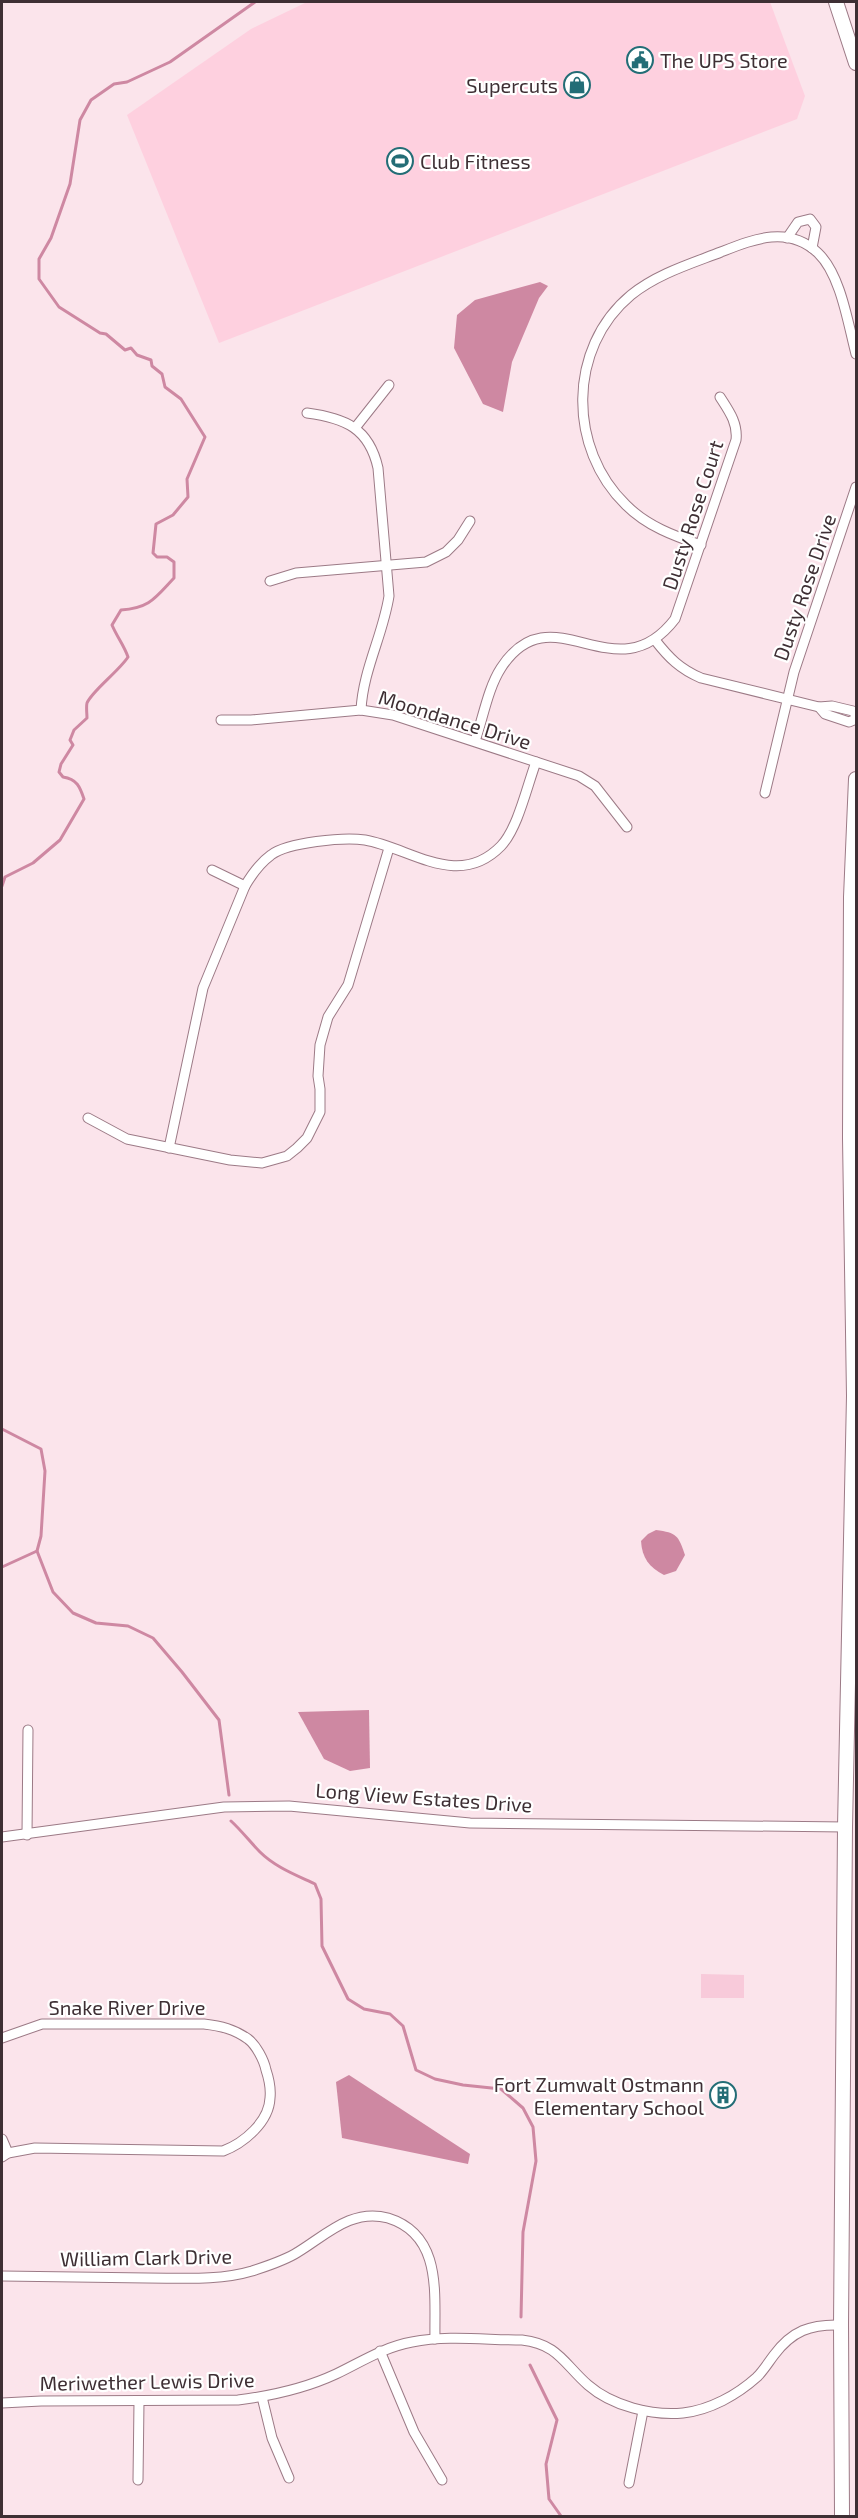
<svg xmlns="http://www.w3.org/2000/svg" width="858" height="2518" viewBox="0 0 858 2518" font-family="'Exo 2',sans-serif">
<rect width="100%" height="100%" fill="#fbe4eb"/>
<!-- built -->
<path fill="#fed0df" d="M307 2H770L805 96 797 119 219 343 127 115 251 29Z"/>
<!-- green -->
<path fill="#f8cada" d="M701 1974 744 1975V1998H701Z"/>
<!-- water -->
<g fill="#ce88a2">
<path d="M540 282 548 286 539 298 512 362 503 412 483 404 454 348 457 315 475 300Z"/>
<path d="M656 1530C677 1533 678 1535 685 1555L676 1571 664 1575C649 1567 642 1558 641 1541L648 1534Z"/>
<path d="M369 1710 370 1768 350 1771 324 1759 298 1712Z"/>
<path d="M349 2075 470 2154 468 2164 342 2138 336 2082Z"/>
</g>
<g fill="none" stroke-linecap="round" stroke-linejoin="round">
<!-- stream -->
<g stroke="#ce88a2" stroke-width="3">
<path d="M2 886 5 877 33 863 60 840 84 799C80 787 77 779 63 777L59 772 61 764 73 745 70 740 74 730 87 718C87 714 86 707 87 703 92 691 119 671 128 657 124 645 117 637 112 625L121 610C150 608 155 598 174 578V562L167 557H157L153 553 156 524 173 515 188 497 187 479 205 437 181 399 165 387 162 374 152 366 151 360 137 355 131 348 125 350 106 334 100 333 59 307 39 279V259L51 238 70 184 80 120 91 100 114 84 127 82 170 62 255 2"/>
<path d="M2 1429 41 1449 45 1471 41 1536 37 1551 53 1592 73 1613 96 1623 128 1626 153 1638 182 1672 219 1720 229 1795"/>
<path d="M2 1567 37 1551"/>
<path d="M231 1821C242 1831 250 1842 260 1852 275 1867 296 1875 315 1884L321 1899 322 1946 348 1999 364 2009 390 2014 403 2026 416 2070 435 2079 463 2085 501 2089 523 2108 533 2127 536 2161 523 2232 521 2317"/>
<path d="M530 2365 557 2420 546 2464 549 2499 561 2516"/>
</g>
<defs>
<g id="minor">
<path d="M787 238 798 222 810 219 816 227 812 248"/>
<path d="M307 413C345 418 369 428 378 468L389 596C383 635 363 670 361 710"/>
<path d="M355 428 389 385"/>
<path d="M701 545C674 536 647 526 626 505 568 449 567 348 631 295 657 274 690 264 721 252 754 239 788 225 818 253 841 275 848 324 856 354"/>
<path d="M270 581 296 573 426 562 446 552 458 540 470 521"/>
<path d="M655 640C669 658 680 669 701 678L819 707 832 706 853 711 856 716"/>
<path d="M819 707 825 714 849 722 856 719"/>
<path d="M221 720H251L361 710 393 715 579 776 595 786 627 827"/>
<path d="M475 741C483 718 488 688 501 668 552 589 615 697 675 619L736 440C738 423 729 411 720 397"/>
<path d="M765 793 794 672 856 487"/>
<path d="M212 870 245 886"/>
<path d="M88 1118 127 1139 230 1160 262 1163 287 1156 297 1148 307 1138 320 1112V1089L318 1076 320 1045 328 1017 348 985 389 848"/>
<path d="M169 1148 203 988 245 886C252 874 260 863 271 855 288 842 344 837 365 840 411 848 458 890 501 846 518 828 527 786 536 762"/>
<path d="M27 1835 28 1730"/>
<path d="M2 1837 224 1807 289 1806 470 1823 845 1827"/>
<path d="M2 2038 42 2024H204C221 2026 234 2029 248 2039 256 2045 264 2060 266 2070 269 2079 271 2089 270 2098 269 2122 244 2143 223 2151L35 2148 8 2153 2 2157"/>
<path d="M2 2139 8 2153"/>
<path d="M2 2276C50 2277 99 2277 147 2278 181 2278 219 2281 252 2271 267 2266 284 2261 298 2252 326 2235 352 2208 388 2218 443 2235 434 2295 435 2339"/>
<path d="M380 2351 414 2432 442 2480"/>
<path d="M262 2397 272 2438 289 2478"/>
<path d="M2 2403 41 2401 238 2400C270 2396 306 2388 336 2374 361 2362 384 2347 412 2342 447 2335 486 2340 522 2340 558 2344 564 2364 588 2385 612 2406 652 2416 683 2413 710 2410 737 2395 757 2377 763 2371 768 2363 774 2355 792 2331 810 2324 841 2325"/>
<path d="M138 2480 139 2402"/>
<path d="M629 2483 643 2411"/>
</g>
<g id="secondary">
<path d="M836 2 856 63"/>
<path d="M842 2516 841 2325 845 1827 854 1396 850 1138 851 897 856 779"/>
</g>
</defs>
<!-- minor casing -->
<use href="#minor" stroke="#9c7a86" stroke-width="11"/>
<!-- secondary casing -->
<use href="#secondary" stroke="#9c7a86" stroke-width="16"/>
<!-- minor -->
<use href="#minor" stroke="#fff" stroke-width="9"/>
<!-- secondary -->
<use href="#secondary" stroke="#fff" stroke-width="14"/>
</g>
<!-- icons -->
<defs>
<symbol id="civic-ring" viewBox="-11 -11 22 22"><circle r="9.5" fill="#fff" stroke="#236d76" stroke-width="1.5"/><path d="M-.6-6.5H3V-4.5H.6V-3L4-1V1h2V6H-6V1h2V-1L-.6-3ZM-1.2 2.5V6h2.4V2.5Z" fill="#236d76"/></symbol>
<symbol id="shop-ring" viewBox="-11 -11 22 22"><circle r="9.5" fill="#fff" stroke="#236d76" stroke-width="1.5"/><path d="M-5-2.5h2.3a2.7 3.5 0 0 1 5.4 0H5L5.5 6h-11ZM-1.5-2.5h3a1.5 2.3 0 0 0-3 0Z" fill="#236d76"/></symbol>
<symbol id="stadium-ring" viewBox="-11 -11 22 22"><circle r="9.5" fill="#fff" stroke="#236d76" stroke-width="1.5"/><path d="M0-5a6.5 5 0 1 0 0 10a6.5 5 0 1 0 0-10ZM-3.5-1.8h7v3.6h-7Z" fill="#236d76"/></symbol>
<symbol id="building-ring" viewBox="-11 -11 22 22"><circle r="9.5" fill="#fff" stroke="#236d76" stroke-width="1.5"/><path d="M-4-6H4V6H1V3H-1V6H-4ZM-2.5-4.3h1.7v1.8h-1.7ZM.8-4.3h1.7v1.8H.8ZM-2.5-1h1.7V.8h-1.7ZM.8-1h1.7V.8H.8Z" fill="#236d76"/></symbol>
</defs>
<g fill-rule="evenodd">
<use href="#civic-ring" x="625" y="45" width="30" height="30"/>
<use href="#shop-ring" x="562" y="70" width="30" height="30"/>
<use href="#stadium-ring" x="385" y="146" width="30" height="30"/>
<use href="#building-ring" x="708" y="2080" width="30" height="30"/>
</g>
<g text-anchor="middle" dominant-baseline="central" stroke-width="4.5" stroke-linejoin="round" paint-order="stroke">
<!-- poi labels -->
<g font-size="20" fill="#3e2f34" stroke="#fff" text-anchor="start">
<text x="660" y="60">The UPS Store</text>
<text x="558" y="85" text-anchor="end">Supercuts</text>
<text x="420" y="161">Club Fitness</text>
<text x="704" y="2084" text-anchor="end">Fort Zumwalt Ostmann<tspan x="704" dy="23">Elementary School</tspan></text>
</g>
<!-- street labels -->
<g font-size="20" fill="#3e2f34" stroke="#fff">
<text transform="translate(692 515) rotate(-72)">Dusty Rose Court</text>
<text transform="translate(804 587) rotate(-71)">Dusty Rose Drive</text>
<text transform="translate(455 719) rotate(17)">Moondance Drive</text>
<text transform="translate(424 1797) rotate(4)">Long View Estates Drive</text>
<text x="127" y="2007">Snake River Drive</text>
<text transform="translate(146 2257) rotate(-1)">William Clark Drive</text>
<text transform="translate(147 2381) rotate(-1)">Meriwether Lewis Drive</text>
</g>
</g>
<!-- border -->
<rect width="858" height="2518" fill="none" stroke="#3e2f34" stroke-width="6"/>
</svg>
